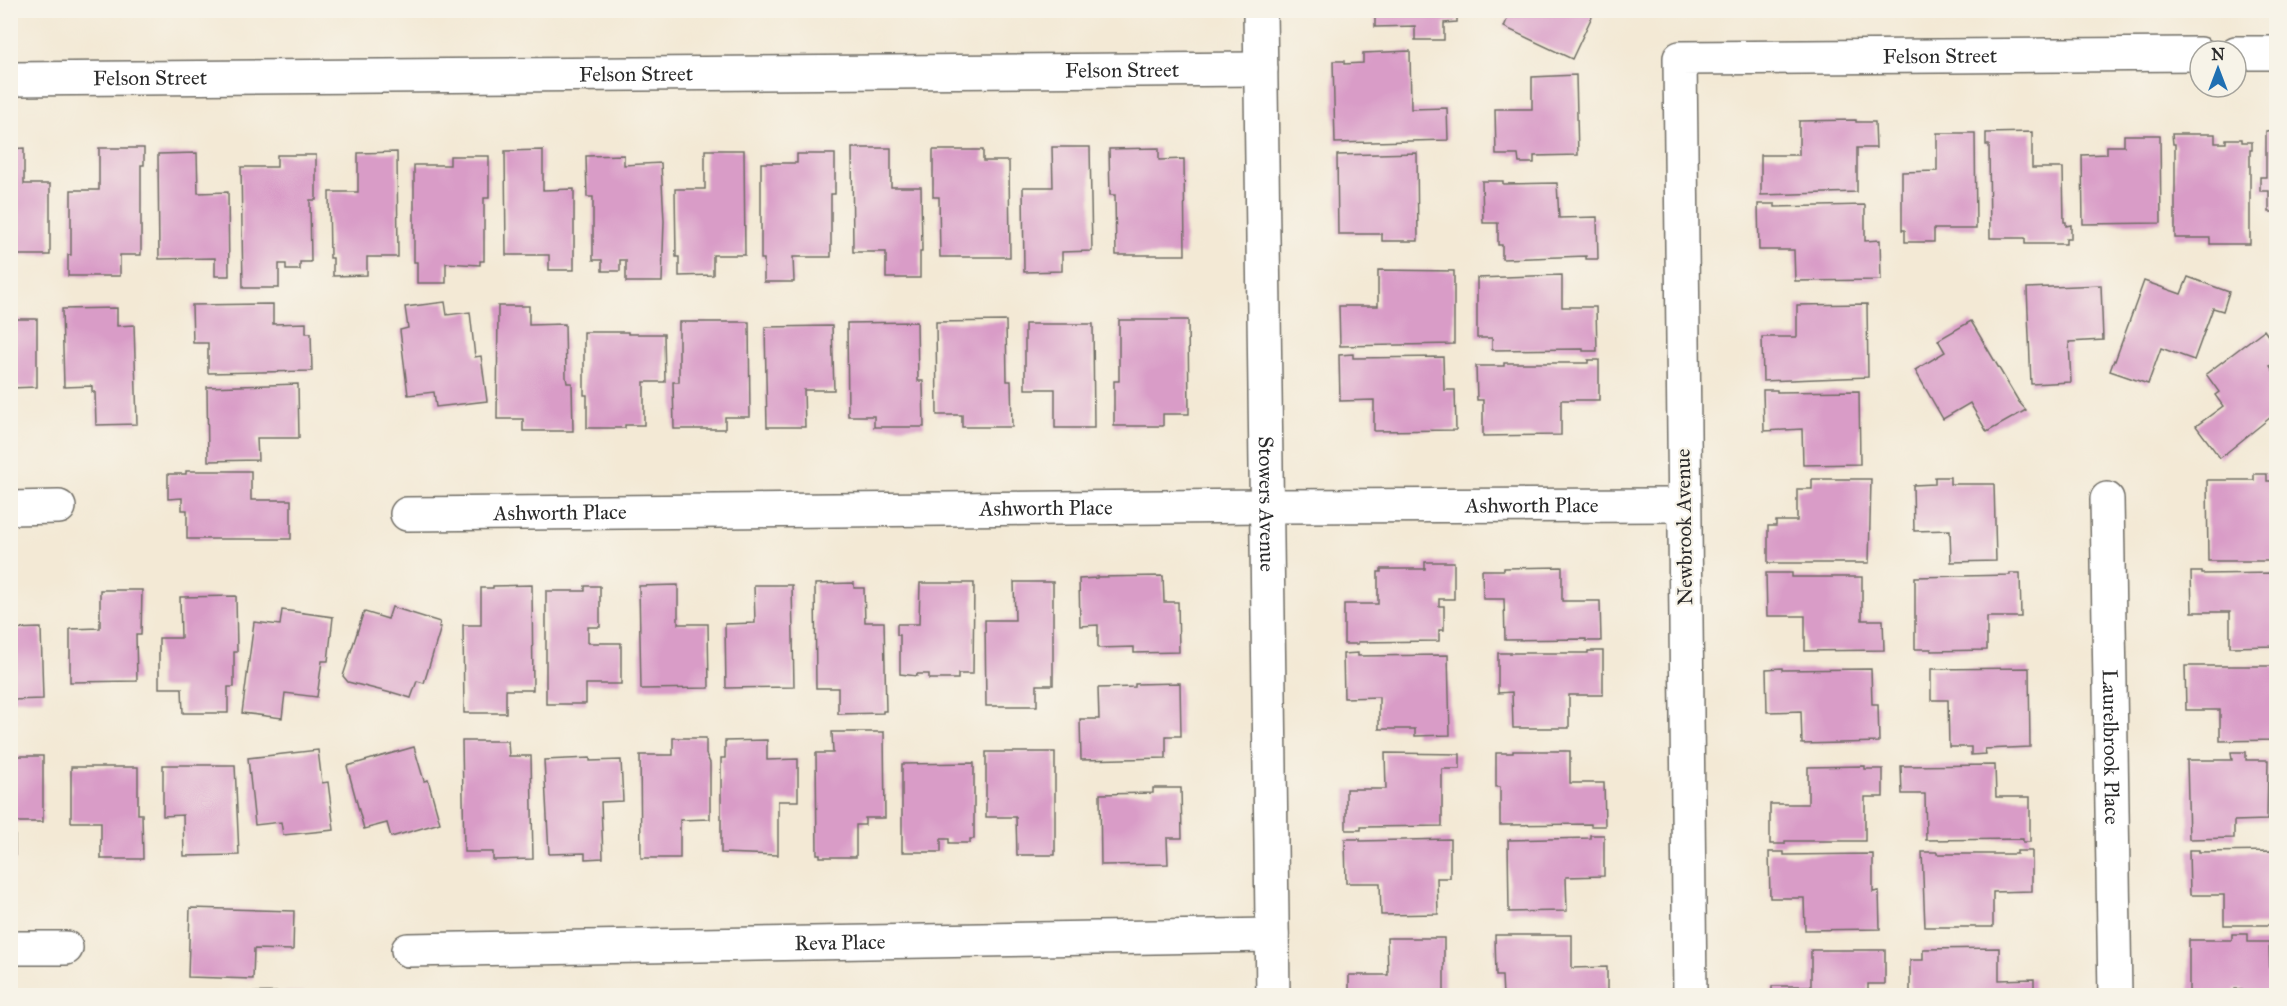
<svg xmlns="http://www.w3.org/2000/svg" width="2287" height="1006" viewBox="0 0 2287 1006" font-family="'IM FELL Great Primer',serif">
<rect width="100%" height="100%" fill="#f7f3e8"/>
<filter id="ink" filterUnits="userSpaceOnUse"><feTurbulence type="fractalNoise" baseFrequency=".0167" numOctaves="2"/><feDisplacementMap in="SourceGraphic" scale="12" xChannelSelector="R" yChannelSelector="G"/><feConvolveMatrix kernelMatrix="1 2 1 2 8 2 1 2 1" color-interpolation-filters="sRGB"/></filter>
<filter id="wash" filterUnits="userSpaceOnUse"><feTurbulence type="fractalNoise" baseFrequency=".008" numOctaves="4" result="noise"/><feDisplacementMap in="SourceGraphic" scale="24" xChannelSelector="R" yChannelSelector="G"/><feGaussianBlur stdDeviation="1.35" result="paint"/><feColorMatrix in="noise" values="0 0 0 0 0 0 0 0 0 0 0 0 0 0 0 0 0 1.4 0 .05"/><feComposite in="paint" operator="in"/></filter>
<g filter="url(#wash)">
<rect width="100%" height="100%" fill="#f3e9d5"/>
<g id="blocks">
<!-- building -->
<g fill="#d99cc7">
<path d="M1375 10H1457V22L1444 23V40H1415V26L1375 27Z"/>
<path d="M1511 10H1595L1572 59 1504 27Z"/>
<path d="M1410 51 1411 109 1447 108 1448 140 1335 143 1333 61H1344V64L1363 63V53Z"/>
<path d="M1576 75 1578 155 1534 156V163H1519L1518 155H1496L1495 109H1532V77Z"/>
<path d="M1856 120V122H1875L1876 148H1857V192L1761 195V155H1799V121Z"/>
<path d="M2276 130V212H2269V191H2260V177H2266V131Z"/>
<path d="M2032 132V168H2063L2064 222H2066V226L2071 225V239H2066V244H2025V238H1990L1989 145H1986V133Z"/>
<path d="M1937 133H1975L1976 229H1934V242H1905V230H1902V172L1937 171Z"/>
<path d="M2172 134H2215V143H2226V139H2242V142H2252V150H2250V244H2210V238H2175V144H2173Z"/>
<path d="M2124 135H2160L2161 223 2083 224 2082 155 2107 154V146H2124Z"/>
<path d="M1052 147H1090L1092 251 1062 252V271L1024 272 1023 187H1053Z"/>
<path d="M24 148V184H50V255H10V149Z"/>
<path d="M99 148H144V165H141V255H120V276H68V255H71V190H99Z"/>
<path d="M852 148H891V187H921L922 252H920V278H886V252H853Z"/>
<path d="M1159 148V160L1184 159 1185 255H1116L1115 195H1110L1109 149Z"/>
<path d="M543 150V190L574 189V270H549V255H506L505 151Z"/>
<path d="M705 150H744L745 255H713V275L679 276V257H676L675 189H705Z"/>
<path d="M933 150H983V161H1009L1010 257H940L939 197H933Z"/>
<path d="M397 152 398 257H367V275L333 276V258H330L329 192H358V153Z"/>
<path d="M197 153 198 193 228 192 229 276H215V258L159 259 158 154Z"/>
<path d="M1417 153 1418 241H1382V234H1338L1337 155Z"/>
<path d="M797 154H835V194H831V257H793L794 282H764V259H761V163H797Z"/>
<path d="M277 155H316V200H310L311 262H300V270H286V264H279V288H243L241 167H277Z"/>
<path d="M624 155V165L661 163 664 221 662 282H626V260H620V271H602V260H593V197H587L586 156Z"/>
<path d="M450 156H489V198H484V261H480V265L446 263V283H417V262H414V165H450Z"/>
<path d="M1482 181H1503V184L1557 183 1559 218 1597 217 1598 259H1586V256L1502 259V245H1498V223H1483Z"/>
<path d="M1758 204H1775V207L1865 205V241L1880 240 1881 280 1795 281 1794 250H1759Z"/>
<path d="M1378 270 1454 271V344L1340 346 1339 306H1378Z"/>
<path d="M1562 275V307H1596L1597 351H1583V349L1492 350V338H1477V278Z"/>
<path d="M2188 277 2229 292 2223 311 2213 308 2194 360 2161 348 2148 384 2110 371 2114 360 2115 361 2144 281 2181 294Z"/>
<path d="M2101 285 2103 340 2069 342 2071 382 2031 384 2027 288Z"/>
<path d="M445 302 447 315 470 312 475 357 481 356 487 401 436 407 434 392 408 395 400 330 408 328 405 307Z"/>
<path d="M273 304V324L306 323V333H311L312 371 208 373V343H193L192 305Z"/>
<path d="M1867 304 1868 377 1763 381 1762 337H1797V305Z"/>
<path d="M498 306H529V325L565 324 566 377 567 383H572L573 431H523V419H497Z"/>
<path d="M117 308V326L134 325 137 424 96 425 95 392H92V386L64 387 62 309Z"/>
<path d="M10 319H37V387L10 388Z"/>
<path d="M1119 320H1188L1189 414H1163V426H1114V381H1119Z"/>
<path d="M1006 321 1007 381H1011L1012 427H962V415H937L936 322Z"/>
<path d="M1971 321 2019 402 2026 410 1987 432 1970 403 1943 419 1915 370 1945 352 1938 340Z"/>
<path d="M679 322H749L750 417H725V429H674L673 382H679Z"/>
<path d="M917 322 918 381H923L924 427H874V416H848L847 323Z"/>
<path d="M1025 324H1093L1094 428H1055V389H1025Z"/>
<path d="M832 326 834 390H804L805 427H767L765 327Z"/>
<path d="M2264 330 2276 347V361L2270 366 2276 375V413L2220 458 2196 426 2223 406 2215 395 2219 392 2206 374Z"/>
<path d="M584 332H628V334H664L665 382H644V425H625V428H587V395H584Z"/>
<path d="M1353 354V358L1443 357 1444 390H1455L1456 430 1374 431V400L1340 401 1339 355Z"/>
<path d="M1588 360H1599V400H1561V435L1483 436V400H1477L1476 366H1504V363H1588Z"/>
<path d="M298 384 299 438H257L258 460 208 461 207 387Z"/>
<path d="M1763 390H1777V392L1859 391 1860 464 1803 465 1802 429 1764 431Z"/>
<path d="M186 471H251V500H291V539H187V510H182V498L168 499V474H186Z"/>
<path d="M2254 474H2267V481H2276V561H2208L2207 480H2254Z"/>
<path d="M1935 477H1950V484H1994L1996 561 1951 562 1950 530 1914 531 1913 485 1935 484Z"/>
<path d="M1812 479H1871L1869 563H1768V526H1776V521H1797V489H1812Z"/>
<path d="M1425 562H1454V599H1439V606H1444V630H1439V641L1358 642V644H1344V604H1378V572H1381V569H1425Z"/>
<path d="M1562 567V601H1600L1601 641H1586V639L1505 640 1504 599H1483L1482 570H1504V568Z"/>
<path d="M2191 572H2202V574L2276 573V646L2230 647V612H2192Z"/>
<path d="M1766 573H1792V577H1862V620H1883L1884 650 1805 651V616H1767Z"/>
<path d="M2010 573H2020L2021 617H1987V650L1931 651V649H1915V577L2010 575Z"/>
<path d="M1163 576 1164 602H1178L1179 652 1134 653V647L1098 648V625L1080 626 1079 579 1097 578V577Z"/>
<path d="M1014 582H1053V685H1037V706H986L985 620H1015Z"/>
<path d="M854 583V588H864L865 622H884L886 711H883V713L838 714V688H816L815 584Z"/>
<path d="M920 583H974L973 674H958V679H929V674H917V676L900 674V635H897V624H919Z"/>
<path d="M532 585 533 690H506V713H464L463 625H481V588H493V586Z"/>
<path d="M678 585V624H708L709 688 641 689 639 586Z"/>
<path d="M754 585H792L794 687 726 688 725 624 755 623Z"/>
<path d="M585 586H600V627H588V643H621V684H586V704H546V591H585Z"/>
<path d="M100 590H142L141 635H136L137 681 70 682V629L100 628Z"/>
<path d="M236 596 237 652H234V687H228V713H183L182 688H159V638H181L180 597Z"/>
<path d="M392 607 440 622 439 627H441L424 683 417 681 411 698 391 692V693L348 682 343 676 363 614 365 612 388 619Z"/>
<path d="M282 610 333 617 328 661H322L317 697 285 693 282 718 242 713 254 622 280 625Z"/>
<path d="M41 628 43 699 10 700V629Z"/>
<path d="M1588 651H1603V695H1569V728H1513L1512 692 1498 693V653H1588Z"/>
<path d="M1358 653V656L1448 655 1450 735 1415 736V729H1379V697L1344 698 1343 654Z"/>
<path d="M2185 666H2276V740L2220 741V710H2186Z"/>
<path d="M1782 668V670L1871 669 1872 704H1878L1879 742 1802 744 1801 711 1767 712 1766 669Z"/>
<path d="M2029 668 2030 747 1985 749 1986 754 1971 755V747H1949L1948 700H1931V669Z"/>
<path d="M1180 683 1181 736H1166V758L1081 760 1080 719H1099L1098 688 1135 687V684Z"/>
<path d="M832 732H884L885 818H865V825H856V857H820V854H817L816 753H833Z"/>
<path d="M673 738H706V754L710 763V819L680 820V858H641L640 755H673Z"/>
<path d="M767 740V760L798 759V801H778V855L721 853V758H725V741Z"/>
<path d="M462 741H508L509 756H531L533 859 493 860V852H464Z"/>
<path d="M414 747 424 781 428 780 440 823 391 837 387 823 364 829 347 766Z"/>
<path d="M318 750 322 783 328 782 334 830 283 835 281 822 255 825 248 758Z"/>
<path d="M1513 751H1570V783H1604L1605 826H1591V824L1500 825V787H1496V753H1513Z"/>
<path d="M986 752H1055V855H1017L1016 817H986Z"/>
<path d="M2231 752H2246V760H2268L2267 820 2234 821V838L2189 839 2187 760H2232Z"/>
<path d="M1385 753 1460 754V769H1442V826L1361 827V830H1346V789H1386Z"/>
<path d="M10 756H43V822H15V860H10Z"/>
<path d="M590 758V761L621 760 623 801 601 802 603 858 585 859V853L549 854 544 760Z"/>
<path d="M974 763V839H970V843H949V839H941V852H902V764Z"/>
<path d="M163 765H235L239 855 184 856 183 815 163 816Z"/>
<path d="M1995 765 1996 797H2030V842H2023V839L1926 840 1925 794H1902L1901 766Z"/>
<path d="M1865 766V769H1883V797H1865V841H1785V844H1770V804H1808V767Z"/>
<path d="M71 767H138V814H142L143 859H101V822H71Z"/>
<path d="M1153 788H1181L1182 838H1167L1168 864 1101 865 1100 794 1153 793Z"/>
<path d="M1590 835H1604V876L1566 877 1567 911 1509 912 1508 840 1590 838Z"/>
<path d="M1345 839H1360V841L1450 839V878H1437L1438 914 1381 915 1380 883H1346Z"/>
<path d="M2189 850H2199V852L2276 851V925H2224V895H2190Z"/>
<path d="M2017 851H2032V891L1993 892V927H1925L1922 852H1937V854H2017Z"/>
<path d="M1769 852H1784V855L1873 854V892L1879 891 1880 929 1805 930 1804 898H1770Z"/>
<path d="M190 908 294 911 293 950 254 949 253 979 188 977Z"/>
<path d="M2232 934H2248V942H2269L2270 977H2272V984H2276V996H2242V989H2235V996H2189V940H2232Z"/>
<path d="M1495 935H1572V968L1607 967V996H1503L1502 976H1496Z"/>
<path d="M1387 938H1444V996H1349V975H1388Z"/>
<path d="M1999 948V980L2034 979V996H1929V992H1910V960H1923V949Z"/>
<path d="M1811 950H1885V984H1868V996H1772V986H1811Z"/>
<path d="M304 992V996H200V993Z"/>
</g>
</g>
</g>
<g filter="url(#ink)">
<use href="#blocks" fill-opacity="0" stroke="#716e66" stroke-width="1.5"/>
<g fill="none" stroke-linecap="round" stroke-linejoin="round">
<defs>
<g id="minor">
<path id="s1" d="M1260 10 1273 996"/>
<path d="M2236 53H2276"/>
<path id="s2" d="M10 79 1261 69"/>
<path id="s3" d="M2107 499 2115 996"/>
<path d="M10 508 59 507"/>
<path id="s4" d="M407 514 1266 506 1683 505"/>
<path d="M10 948H66"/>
<path id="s5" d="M408 950 1272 935"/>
<path id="s6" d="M1690 996 1680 58 2200 54"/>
</g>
</defs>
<!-- minor casing -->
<use href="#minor" stroke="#716e66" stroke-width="36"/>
<!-- minor -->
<use href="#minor" stroke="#fff" stroke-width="33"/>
</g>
</g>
<g text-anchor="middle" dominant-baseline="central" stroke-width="4.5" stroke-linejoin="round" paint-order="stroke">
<!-- street labels -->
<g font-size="21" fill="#2b2b2b" stroke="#f7f3e8">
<text stroke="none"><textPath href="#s6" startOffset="1198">Felson Street</textPath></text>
<text stroke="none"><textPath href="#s2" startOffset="1112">Felson Street</textPath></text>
<text stroke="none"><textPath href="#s2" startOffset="626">Felson Street</textPath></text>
<text stroke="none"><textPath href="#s2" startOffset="140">Felson Street</textPath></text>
<text stroke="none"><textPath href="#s1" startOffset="494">Stowers Avenue</textPath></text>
<text stroke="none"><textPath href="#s4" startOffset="1125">Ashworth Place</textPath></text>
<text stroke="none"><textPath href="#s4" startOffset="639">Ashworth Place</textPath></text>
<text stroke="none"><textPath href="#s4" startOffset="153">Ashworth Place</textPath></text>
<text transform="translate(1684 527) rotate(-91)">Newbrook Avenue</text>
<text stroke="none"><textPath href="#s3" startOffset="248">Laurelbrook Place</textPath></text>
<text stroke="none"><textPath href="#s5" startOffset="432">Reva Place</textPath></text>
</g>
</g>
<!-- margin -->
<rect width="2287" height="1006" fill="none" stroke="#f7f3e8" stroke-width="36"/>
<!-- north arrow -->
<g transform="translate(2218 69)"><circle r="28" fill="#f7f3e8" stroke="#a5a39c" stroke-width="1.5"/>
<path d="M0-4.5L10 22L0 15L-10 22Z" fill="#1f6fb2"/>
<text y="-9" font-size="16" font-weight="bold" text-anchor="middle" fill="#2b2b2b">N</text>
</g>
</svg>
